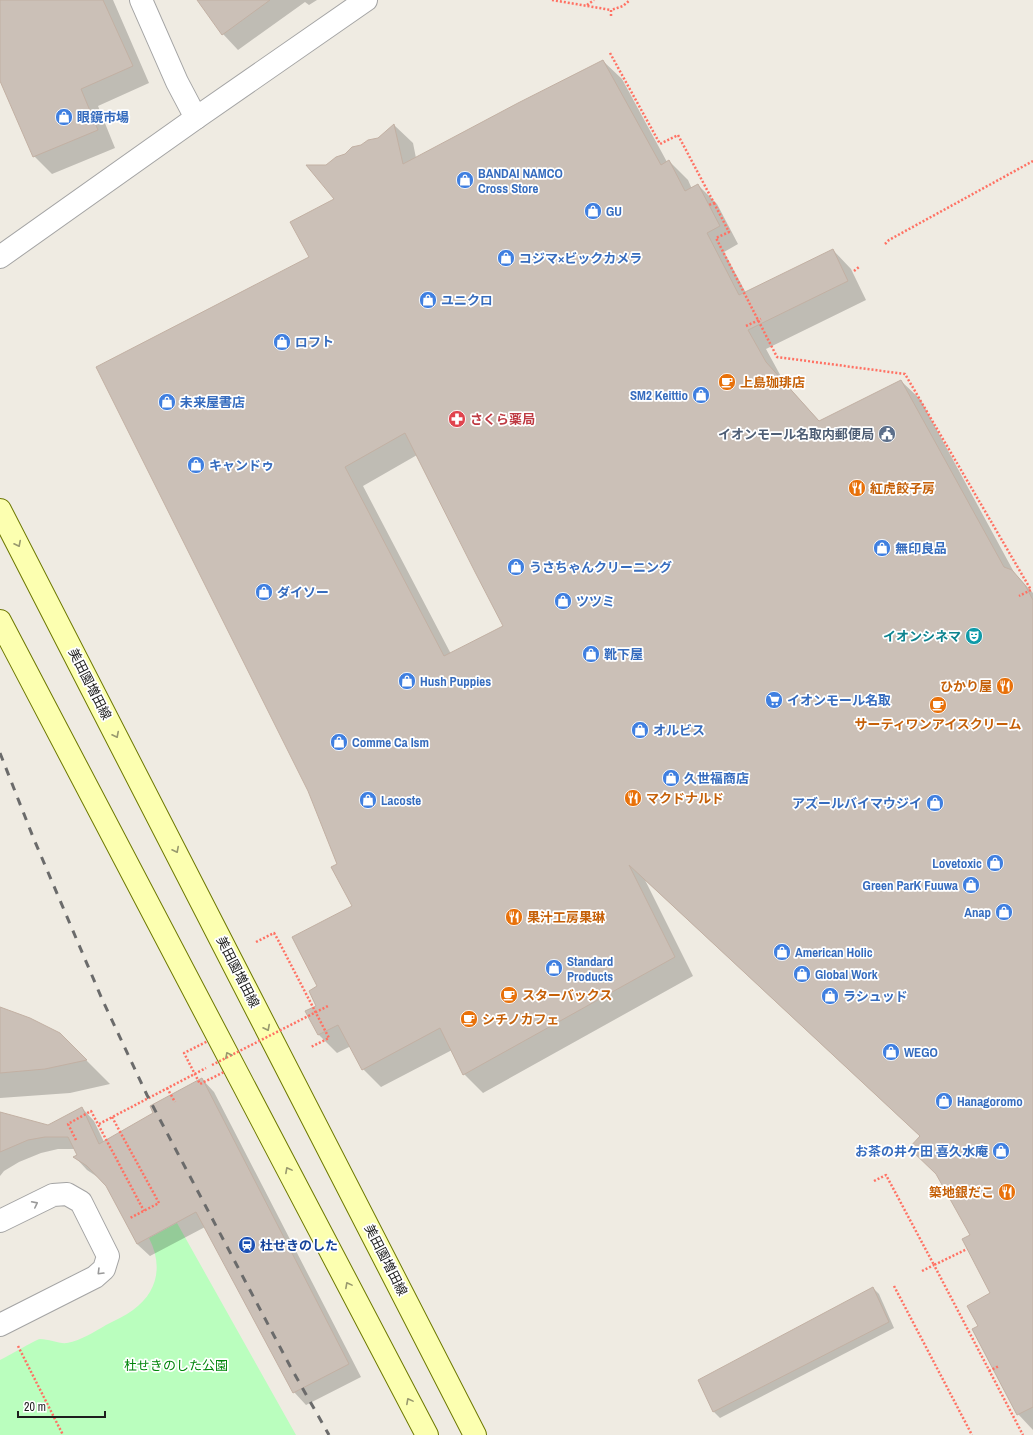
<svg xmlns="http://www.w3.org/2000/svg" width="1033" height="1435" viewBox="0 0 1033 1435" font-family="'Archivo Narrow','Noto Sans JP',sans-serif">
<rect width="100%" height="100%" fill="#efebe2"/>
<!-- park -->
<path fill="#bafebe" d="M177 1223 296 1435H0V1360C7 1357 35 1340 40 1339 49 1339 59 1344 67 1343 82 1340 94 1332 106 1325 115 1320 125 1316 133 1310 158 1292 163 1265 149 1238Z"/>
<!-- shadow -->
<g fill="#0003" fill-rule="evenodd">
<path d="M0 0H113L149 83 98 106 115 148 52 174 34 156 0 78Z"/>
<path d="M209 0H317L309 5 305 2 238 50 223 34Z"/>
<path d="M603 61 622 79 667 162 669 161 688 180 692 189 698 185 717 204 738 244 724 252 746 293 833 250 851 269 866 300 766 349 784 382 820 422 901 381 920 399 1015 574 1033 593V1430L1018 1414 980 1327 991 1294 971 1235 921 1137 645 880 693 976 483 1093 464 1074 452 1050 381 1087 363 1069 351 1046 337 1053 318 1034 319 986 353 906 338 865 310 257 336 199 326 166 345 154 378 139 394 125 413 143 416 158ZM417 455 505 626 451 654 363 486Z"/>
<path d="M0 1009 84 1058 110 1084 70 1093 0 1098Z"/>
<path d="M202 1079 214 1092 361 1377 306 1405 294 1392 205 1227 150 1256 137 1244 106 1185 99 1178 87 1170 75 1157 79 1155 75 1149H58L41 1153 19 1162 4 1171 0 1176V1113L49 1126 82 1108 94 1121 104 1142 155 1113Z"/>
<path d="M873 1288 879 1294 894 1328 720 1418 714 1412 700 1380Z"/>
</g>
<!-- building -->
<g fill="#cbc0b7" stroke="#c2b0a3" fill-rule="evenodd">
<path d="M0 0H103L133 66 81 89 98 130 33 157 0 81Z"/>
<path d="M197 0H270L222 35Z"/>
<path d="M603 60 661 165 669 160 685 191 698 184 720 226 707 233 739 295 833 249 848 281 748 330 766 362 819 421 901 380 1004 567 1012 570 1025 585 1033 600V1407L1017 1415 972 1329 978 1326 967 1306 990 1293 962 1239 970 1235 936 1174 909 1148 920 1136 629 865 675 957 463 1075 440 1028 362 1070 338 1025 318 1035 305 1011 316 1006 309 991 317 986 292 937 352 906 331 867 337 864 308 791 96 367 309 257 290 222 334 199 306 165H326L336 157 345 154 352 147 361 145 368 140 378 138 394 124 403 164 518 103ZM405 433 475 572 503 626 444 656 345 467Z"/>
<path d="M0 1007 30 1018 60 1033 87 1060 45 1069 0 1073Z"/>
<path d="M202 1078 349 1364 293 1393 196 1212 137 1244 106 1186 87 1166 73 1157 77 1155 68 1137H45L28 1140 0 1152V1112L48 1125 82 1107 99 1144 153 1113 150 1106Z"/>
<path d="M873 1287 889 1322 713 1412 698 1380Z"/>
</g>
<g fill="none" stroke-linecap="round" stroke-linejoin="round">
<defs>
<path id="minor" d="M0 1221 53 1195 67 1194 81 1202 108 1256 104 1269 95 1277 0 1325"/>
<g id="tertiary">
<path d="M141 0 177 82 196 118"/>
<path d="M0 257 196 118 366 0"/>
</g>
<g id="secondary">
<path d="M0 510 475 1435"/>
<path d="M0 621 427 1435"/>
</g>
</defs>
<!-- minor casing -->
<use href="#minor" stroke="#a4a4a4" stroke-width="24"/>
<!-- tertiary casing -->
<use href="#tertiary" stroke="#a4a4a4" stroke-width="24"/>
<!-- secondary casing -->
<use href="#secondary" stroke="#6d7800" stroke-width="24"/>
<!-- path -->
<g stroke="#ff7163" stroke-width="2.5" stroke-dasharray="2 2" stroke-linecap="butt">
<path d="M552 0 611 10"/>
<path d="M587 5 594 0"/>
<path d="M611 16V10L623 6 630 0"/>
<path d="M610 53 660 144 678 135 714 203 709 205"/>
<path d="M714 203 729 232 716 238 777 357 905 374 1031 590 1019 596"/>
<path d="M885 244 889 240 1033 161"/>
<path d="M854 271 859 267"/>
<path d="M746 326 761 319"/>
<path d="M256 942 274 933 277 938 329 1038 311 1047"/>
<path d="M212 1039 228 1070 200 1084 184 1053Z"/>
<path d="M167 1088 175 1102"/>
<path d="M112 1117 159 1203 130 1218"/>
<path d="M99 1124 206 1068"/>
<path d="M76 1140 68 1124 91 1111 144 1211"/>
<path d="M874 1181 886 1175 934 1265 967 1249"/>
<path d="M922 1271 934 1265 1023 1435"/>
<path d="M894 1286 972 1435"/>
<path d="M18 1346 63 1435"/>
<path d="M989 1371 999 1366"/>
</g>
<!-- minor -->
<use href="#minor" stroke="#fff" stroke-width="22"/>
<!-- tertiary -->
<use href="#tertiary" stroke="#fff" stroke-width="22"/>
<!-- secondary -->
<use href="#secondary" stroke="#fcffb0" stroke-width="22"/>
<!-- rail -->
<path stroke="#6b6b6b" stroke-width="3" stroke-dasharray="8 8" stroke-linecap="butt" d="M0 753 33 837 102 999 147 1095 290 1366 329 1435"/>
<!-- path-bridge -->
<path stroke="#ff7163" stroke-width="2.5" stroke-dasharray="2 2" stroke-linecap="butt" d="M212 1065 328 1006"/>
</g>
<!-- one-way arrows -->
<defs><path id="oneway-chevron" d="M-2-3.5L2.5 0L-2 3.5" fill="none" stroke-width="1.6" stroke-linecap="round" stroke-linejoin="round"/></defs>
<g stroke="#98996e">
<use href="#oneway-chevron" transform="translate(18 544) rotate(63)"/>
<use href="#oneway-chevron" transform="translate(116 735) rotate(63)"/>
<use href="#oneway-chevron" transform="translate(176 850) rotate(63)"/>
<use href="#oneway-chevron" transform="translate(267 1028) rotate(63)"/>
<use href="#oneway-chevron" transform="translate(228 1055) rotate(-118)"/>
<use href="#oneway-chevron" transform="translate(288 1170) rotate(-118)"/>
<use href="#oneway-chevron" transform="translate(348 1285) rotate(-118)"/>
<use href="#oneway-chevron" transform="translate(409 1401) rotate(-118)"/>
</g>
<g stroke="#999">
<use href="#oneway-chevron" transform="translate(35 1204) rotate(-27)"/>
<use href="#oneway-chevron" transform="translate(100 1272) rotate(135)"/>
</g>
<!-- icons -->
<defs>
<symbol id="shop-disc" viewBox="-11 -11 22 22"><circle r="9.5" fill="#3f7fe0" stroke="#fff"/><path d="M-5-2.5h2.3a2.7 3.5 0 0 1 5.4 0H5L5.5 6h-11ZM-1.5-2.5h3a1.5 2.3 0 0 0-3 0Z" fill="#fff"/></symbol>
<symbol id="cafe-disc" viewBox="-11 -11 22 22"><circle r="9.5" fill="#e8710a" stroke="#fff"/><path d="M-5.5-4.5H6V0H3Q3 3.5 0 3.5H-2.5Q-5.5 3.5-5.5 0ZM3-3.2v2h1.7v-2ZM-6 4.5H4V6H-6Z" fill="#fff"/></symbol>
<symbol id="pharmacy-disc" viewBox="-11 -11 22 22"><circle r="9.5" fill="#e0444e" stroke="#fff"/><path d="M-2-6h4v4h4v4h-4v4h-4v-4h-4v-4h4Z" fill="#fff"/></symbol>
<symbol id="civic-disc" viewBox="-11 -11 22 22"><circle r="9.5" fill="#5c6f8a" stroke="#fff"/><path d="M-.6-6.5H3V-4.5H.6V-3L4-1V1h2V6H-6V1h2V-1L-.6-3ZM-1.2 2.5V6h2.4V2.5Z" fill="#fff"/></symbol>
<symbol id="restaurant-disc" viewBox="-11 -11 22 22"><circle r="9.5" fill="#e8710a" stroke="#fff"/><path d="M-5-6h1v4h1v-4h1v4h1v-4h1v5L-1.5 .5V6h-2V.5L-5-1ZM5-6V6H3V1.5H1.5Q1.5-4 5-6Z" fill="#fff"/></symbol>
<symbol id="theatre-disc" viewBox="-11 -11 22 22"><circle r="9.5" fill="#0f9aa8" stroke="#fff"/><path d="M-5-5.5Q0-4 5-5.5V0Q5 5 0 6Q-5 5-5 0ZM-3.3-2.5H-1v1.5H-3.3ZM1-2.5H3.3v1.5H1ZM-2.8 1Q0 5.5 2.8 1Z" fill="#fff"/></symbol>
<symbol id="supermarket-disc" viewBox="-11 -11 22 22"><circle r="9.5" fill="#3f7fe0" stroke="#fff"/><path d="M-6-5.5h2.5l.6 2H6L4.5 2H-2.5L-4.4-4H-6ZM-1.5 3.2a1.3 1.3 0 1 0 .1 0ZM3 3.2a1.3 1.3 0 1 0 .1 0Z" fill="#fff"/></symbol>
<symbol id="station-disc" viewBox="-11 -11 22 22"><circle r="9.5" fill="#1a4fb4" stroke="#fff"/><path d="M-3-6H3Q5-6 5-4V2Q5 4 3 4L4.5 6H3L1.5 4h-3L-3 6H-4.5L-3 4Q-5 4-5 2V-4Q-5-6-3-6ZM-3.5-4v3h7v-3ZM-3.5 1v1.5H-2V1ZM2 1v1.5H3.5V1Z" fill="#fff"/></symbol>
</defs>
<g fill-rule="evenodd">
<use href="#shop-disc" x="54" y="107" width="20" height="20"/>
<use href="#shop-disc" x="455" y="170" width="20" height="20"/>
<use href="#shop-disc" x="583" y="201" width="20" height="20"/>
<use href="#shop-disc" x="496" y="248" width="20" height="20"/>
<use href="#shop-disc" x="418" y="290" width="20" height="20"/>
<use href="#shop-disc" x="272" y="332" width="20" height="20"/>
<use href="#cafe-disc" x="717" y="372" width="20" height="20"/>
<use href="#shop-disc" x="691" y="385" width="20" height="20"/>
<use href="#shop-disc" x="157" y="392" width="20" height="20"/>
<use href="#pharmacy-disc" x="447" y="409" width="20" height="20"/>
<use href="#civic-disc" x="877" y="424" width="20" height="20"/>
<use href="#shop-disc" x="186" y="455" width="20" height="20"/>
<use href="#restaurant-disc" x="847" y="478" width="20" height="20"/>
<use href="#shop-disc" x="872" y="538" width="20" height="20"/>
<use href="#shop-disc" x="506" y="557" width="20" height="20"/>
<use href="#shop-disc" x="254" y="582" width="20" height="20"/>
<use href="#shop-disc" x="553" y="591" width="20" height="20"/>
<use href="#theatre-disc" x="964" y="626" width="20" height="20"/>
<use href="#shop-disc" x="581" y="644" width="20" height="20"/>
<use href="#shop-disc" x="397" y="671" width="20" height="20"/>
<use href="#restaurant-disc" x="995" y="676" width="20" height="20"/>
<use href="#supermarket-disc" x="764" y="690" width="20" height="20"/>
<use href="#cafe-disc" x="928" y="695" width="20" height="20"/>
<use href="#shop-disc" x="630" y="720" width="20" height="20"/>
<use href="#shop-disc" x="329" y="732" width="20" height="20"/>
<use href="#shop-disc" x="661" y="768" width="20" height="20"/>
<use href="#restaurant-disc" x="623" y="788" width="20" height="20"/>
<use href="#shop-disc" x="358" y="790" width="20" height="20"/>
<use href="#shop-disc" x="925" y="793" width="20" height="20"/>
<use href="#shop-disc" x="985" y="853" width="20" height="20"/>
<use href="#shop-disc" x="961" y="875" width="20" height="20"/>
<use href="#shop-disc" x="994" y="902" width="20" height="20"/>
<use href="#restaurant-disc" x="504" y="907" width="20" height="20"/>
<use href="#shop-disc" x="772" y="942" width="20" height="20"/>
<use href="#shop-disc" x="544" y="958" width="20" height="20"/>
<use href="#shop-disc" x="792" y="964" width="20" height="20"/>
<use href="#cafe-disc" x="499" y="985" width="20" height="20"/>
<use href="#shop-disc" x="820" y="986" width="20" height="20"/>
<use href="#cafe-disc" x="459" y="1009" width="20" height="20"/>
<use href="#shop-disc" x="881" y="1042" width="20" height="20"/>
<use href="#shop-disc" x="934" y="1091" width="20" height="20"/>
<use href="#shop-disc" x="991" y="1141" width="20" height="20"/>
<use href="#restaurant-disc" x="997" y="1182" width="20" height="20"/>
<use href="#station-disc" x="237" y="1235" width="20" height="20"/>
</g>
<g text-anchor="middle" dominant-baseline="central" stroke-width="3.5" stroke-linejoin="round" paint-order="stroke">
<!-- shop labels -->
<g font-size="13" font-weight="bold" fill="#366cbe" stroke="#fff" text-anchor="start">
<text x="77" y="117">眼鏡市場</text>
<text x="478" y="173">BANDAI NAMCO<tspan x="478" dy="15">Cross Store</tspan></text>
<text x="606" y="211">GU</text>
<text x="519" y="258">コジマ×ビックカメラ</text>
<text x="441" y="300">ユニクロ</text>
<text x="295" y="342">ロフト</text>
<text x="688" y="395" text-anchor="end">SM2 Keittio</text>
<text x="180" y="402">未来屋書店</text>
<text x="209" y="465">キャンドゥ</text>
<text x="895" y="548">無印良品</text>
<text x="529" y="567">うさちゃんクリーニング</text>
<text x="277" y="592">ダイソー</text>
<text x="576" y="601">ツツミ</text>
<text x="604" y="654">靴下屋</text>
<text x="420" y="681">Hush Puppies</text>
<text x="787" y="700">イオンモール名取</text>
<text x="653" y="730">オルビス</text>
<text x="352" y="742">Comme Ca Ism</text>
<text x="684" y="778">久世福商店</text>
<text x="381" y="800">Lacoste</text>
<text x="922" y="803" text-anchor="end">アズールバイマウジイ</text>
<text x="982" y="863" text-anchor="end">Lovetoxic</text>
<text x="958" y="885" text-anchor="end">Green ParK Fuuwa</text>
<text x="991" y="912" text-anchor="end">Anap</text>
<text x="795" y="952">American Holic</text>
<text x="567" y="961">Standard<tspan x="567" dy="15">Products</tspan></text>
<text x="815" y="974">Global Work</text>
<text x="843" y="996">ラシュッド</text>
<text x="904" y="1052">WEGO</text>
<text x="957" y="1101">Hanagoromo</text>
<text x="988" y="1151" text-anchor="end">お茶の井ケ田 喜久水庵</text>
</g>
<!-- food labels -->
<g font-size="13" font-weight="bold" fill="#c56008" stroke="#fff" text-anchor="start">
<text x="740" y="382">上島珈琲店</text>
<text x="870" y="488">紅虎餃子房</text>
<text x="992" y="686" text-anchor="end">ひかり屋</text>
<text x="938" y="724" text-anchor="middle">サーティワンアイスクリーム</text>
<text x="646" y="798">マクドナルド</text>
<text x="527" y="917">果汁工房果琳</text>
<text x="522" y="995">スターバックス</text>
<text x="482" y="1019">シチノカフェ</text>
<text x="994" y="1192" text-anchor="end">築地銀だこ</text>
</g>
<!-- health labels -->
<g font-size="13" font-weight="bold" fill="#be3a42" stroke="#fff" text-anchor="start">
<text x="470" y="419">さくら薬局</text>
</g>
<!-- service labels -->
<g font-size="13" font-weight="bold" fill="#4e5e75" stroke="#fff" text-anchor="end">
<text x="874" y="434">イオンモール名取内郵便局</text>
</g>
<!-- culture labels -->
<g font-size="13" font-weight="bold" fill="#0d838f" stroke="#fff" text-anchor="end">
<text x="961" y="636">イオンシネマ</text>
</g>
<!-- street labels -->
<g font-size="13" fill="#1d1d1d" stroke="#fff">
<text transform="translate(90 684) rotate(63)">美田園増田線</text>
<text transform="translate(238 972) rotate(63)">美田園増田線</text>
<text transform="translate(386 1260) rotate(63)">美田園増田線</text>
</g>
<!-- transit labels -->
<g font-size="13" font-weight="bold" fill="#164399" stroke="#fff" text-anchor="start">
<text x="260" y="1245">杜せきのした</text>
</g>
<!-- park labels -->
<g font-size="13" fill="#01850a" stroke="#fff">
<text x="176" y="1365">杜せきのした公園</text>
</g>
</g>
<!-- scale -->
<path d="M18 1411v6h87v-6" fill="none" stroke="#1d1d1d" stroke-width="2"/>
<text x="24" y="1411" font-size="12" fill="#1d1d1d" stroke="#ffffff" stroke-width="3" paint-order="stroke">20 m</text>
</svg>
